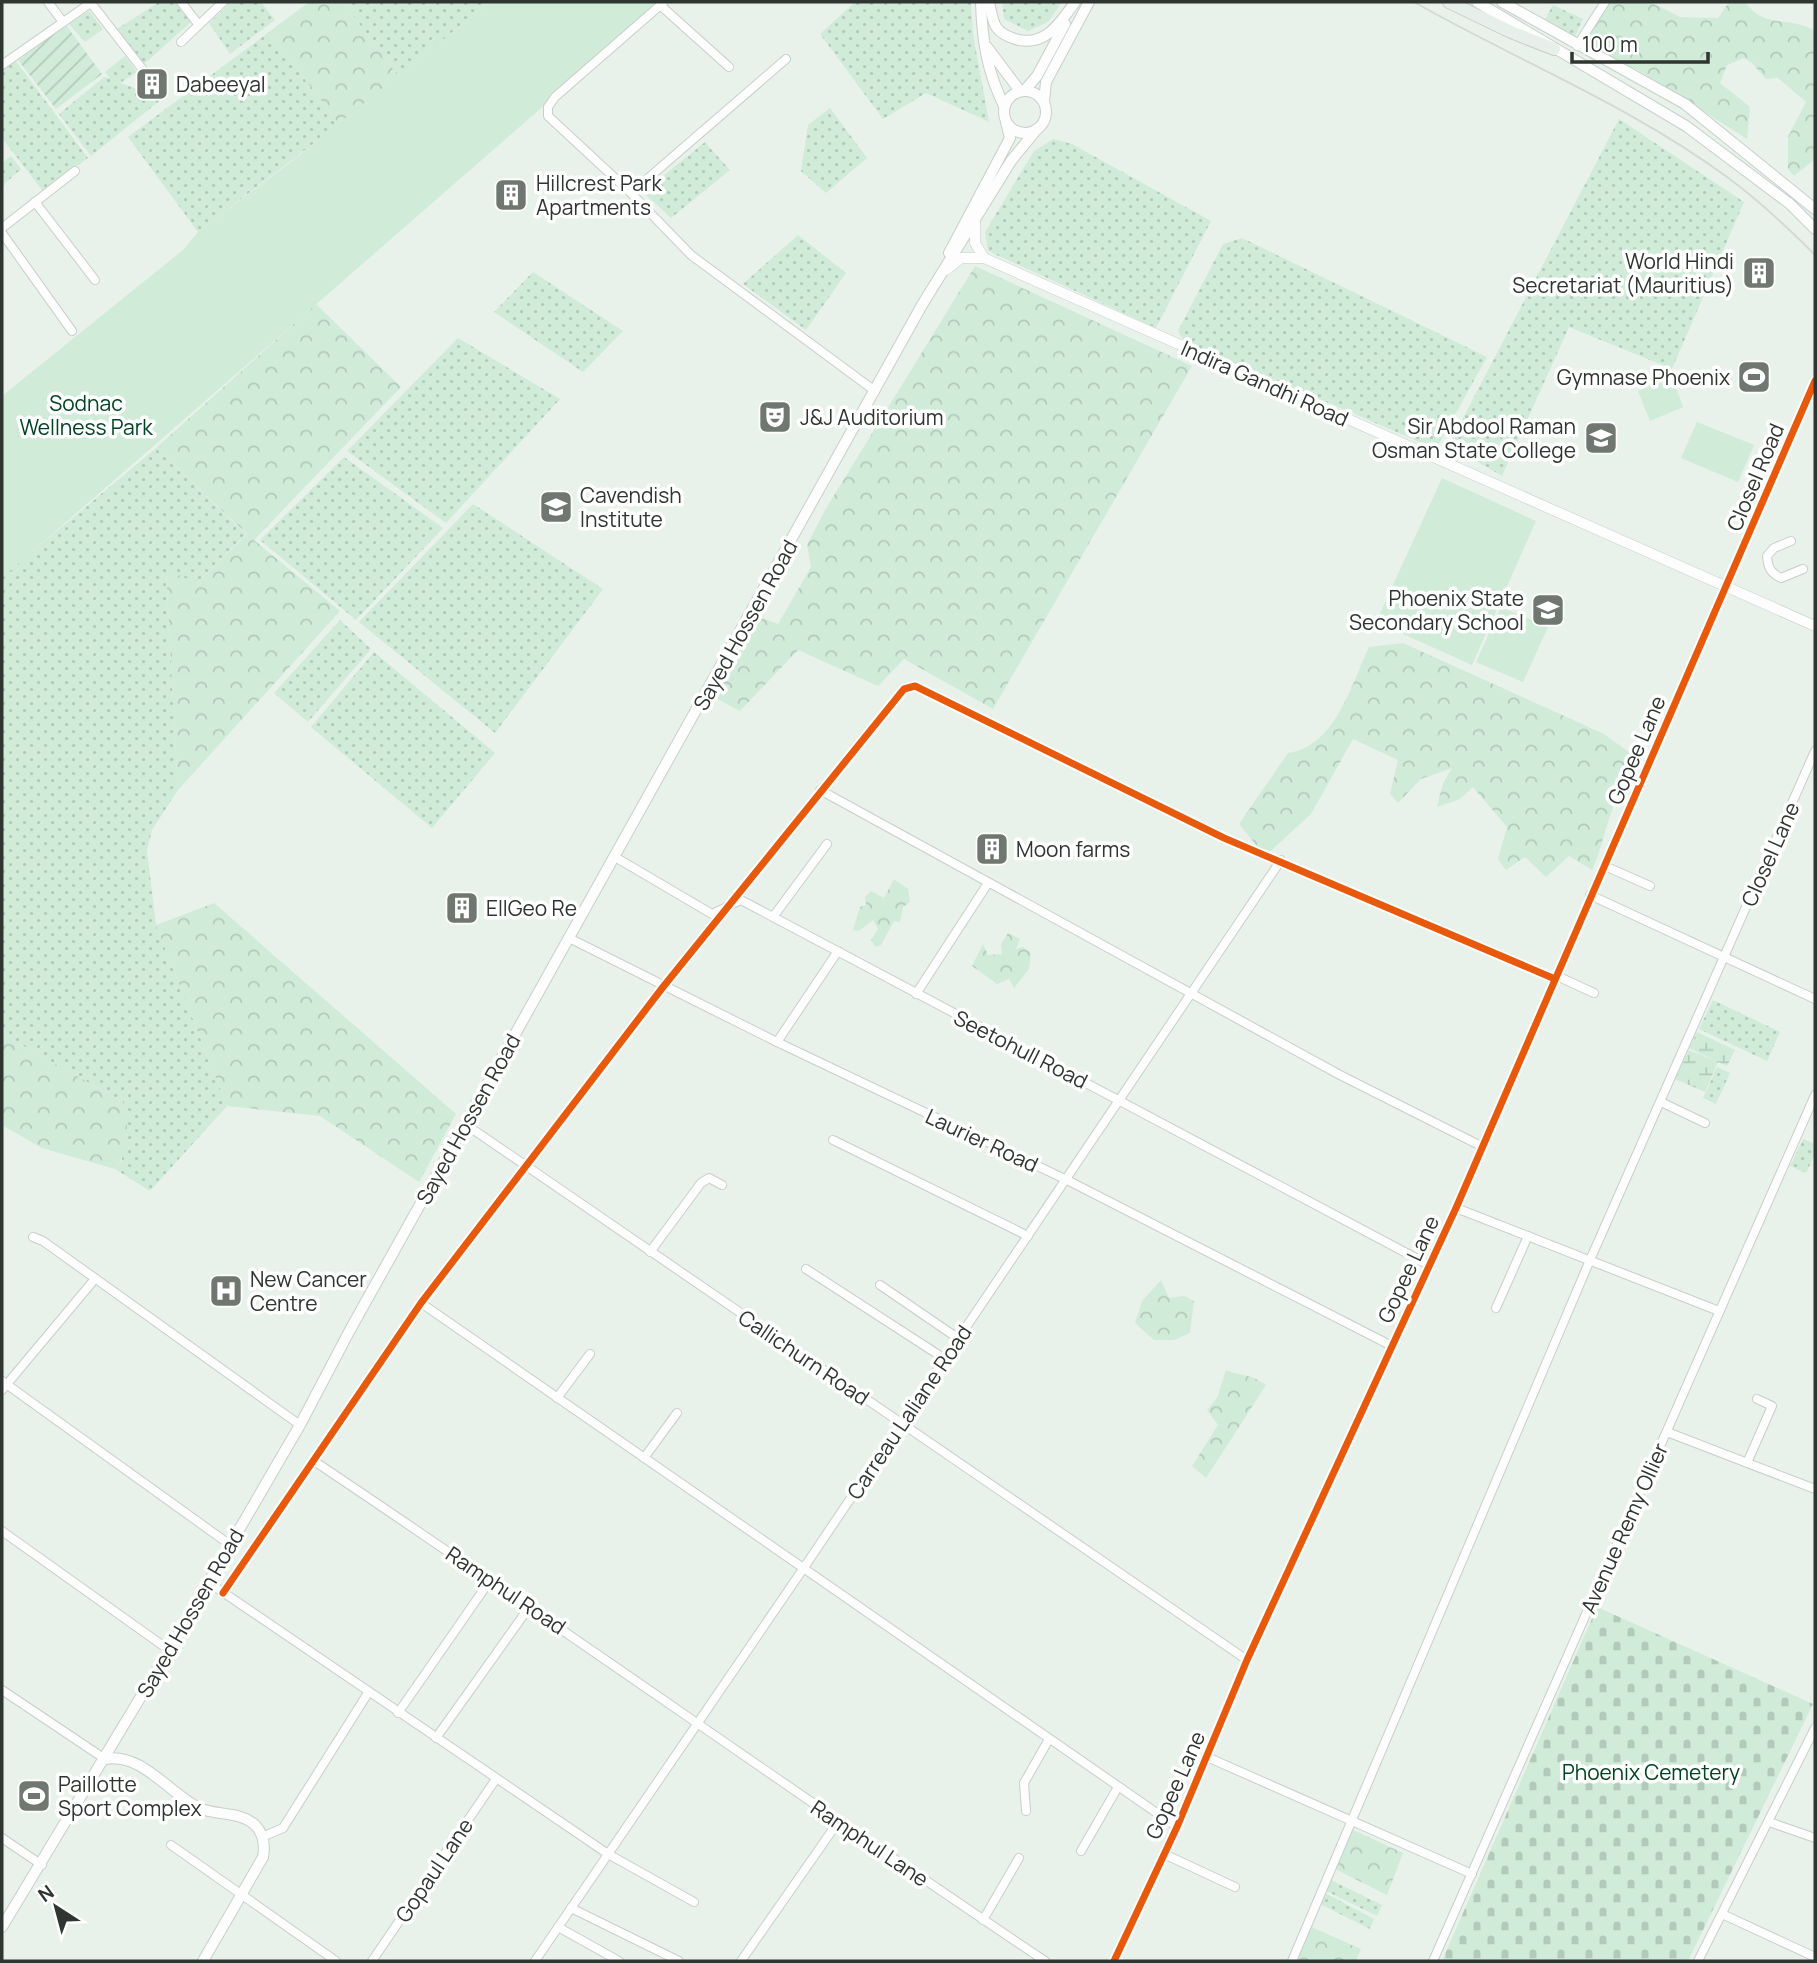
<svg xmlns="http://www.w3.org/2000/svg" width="1817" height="1963" viewBox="0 0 1817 1963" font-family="Manrope,sans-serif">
<defs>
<pattern id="grass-dots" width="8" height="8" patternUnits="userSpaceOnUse" patternTransform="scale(1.75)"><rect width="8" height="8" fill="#d0ebd8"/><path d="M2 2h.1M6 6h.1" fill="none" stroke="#b3caba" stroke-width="1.8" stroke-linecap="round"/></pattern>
<pattern id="forest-crowns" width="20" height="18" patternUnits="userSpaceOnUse" patternTransform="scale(1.75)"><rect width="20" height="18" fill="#d0ebd8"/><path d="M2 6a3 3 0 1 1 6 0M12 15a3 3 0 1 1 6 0" fill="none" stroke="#b3caba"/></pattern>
<pattern id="wetland-marsh" width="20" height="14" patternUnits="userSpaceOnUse" patternTransform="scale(1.75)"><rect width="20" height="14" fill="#d0ebd8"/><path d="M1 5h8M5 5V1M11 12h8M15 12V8" fill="none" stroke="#b3caba"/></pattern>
<pattern id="cemetery-stones" width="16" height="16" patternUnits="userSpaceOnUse" patternTransform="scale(1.75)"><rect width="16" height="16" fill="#d0ebd8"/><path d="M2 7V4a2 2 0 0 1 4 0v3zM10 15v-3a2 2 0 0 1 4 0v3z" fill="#b3caba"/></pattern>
<pattern id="garden-furrows" width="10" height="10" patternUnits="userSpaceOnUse" patternTransform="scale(1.75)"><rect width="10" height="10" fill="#d0ebd8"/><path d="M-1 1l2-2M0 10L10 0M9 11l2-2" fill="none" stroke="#b3caba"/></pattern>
</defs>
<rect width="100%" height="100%" fill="#e8f2eb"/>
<!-- grass -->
<g fill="url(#grass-dots)">
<path d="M159 2H175L191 22 144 64 117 29Z"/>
<path d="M231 2H261L275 20 230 54 209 23Z"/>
<path d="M343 2H490L398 76Z"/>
<path d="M855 2H971L973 34 989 122 926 93 883 119 820 34Z"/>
<path d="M1002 2H1062L1048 22 1028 31 1004 19Z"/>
<path d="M1553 5 1583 19 1573 41 1543 23Z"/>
<path d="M89 11 103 29 85 42 69 24Z"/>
<path d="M269 32 339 124 198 232 128 137Z"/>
<path d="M125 56 137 72 120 83 163 98 91 156 59 114 104 77 110 78 105 72Z"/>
<path d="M15 60 88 158 42 190 2 138V70Z"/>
<path d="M830 108 867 158 826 193 801 171 808 125Z"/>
<path d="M1619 119 1744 202 1672 369 1569 327 1502 476 1449 445Z"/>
<path d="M1053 139 1072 144 1211 221 1156 328 988 251 985 232 1034 151Z"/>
<path d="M705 142 730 170 671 218 643 192Z"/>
<path d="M11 156 21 169 2 186V163Z"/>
<path d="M798 235 846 273 806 330 743 284Z"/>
<path d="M1242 238 1487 357 1436 449 1184 341 1178 331 1223 244Z"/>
<path d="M533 272 623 331 583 372 494 312Z"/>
<path d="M458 338 560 399 446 523 347 451Z"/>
<path d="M156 448 246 534 197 583 166 571 178 790 152 830 147 850 156 925 227 1106 150 1191 115 1169 122 1160 123 1102 2 1034V577Z"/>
<path d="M344 457 443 528 356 620 260 540Z"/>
<path d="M473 504 603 589 495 733 359 622Z"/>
<path d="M340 620 371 649 308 722 274 693Z"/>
<path d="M374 652 495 753 432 828 311 727Z"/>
<path d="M1713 1000 1780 1032 1767 1061 1699 1029Z"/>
<path d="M1717 1067 1730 1073 1716 1104 1703 1098Z"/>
<path d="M1803 1139 1815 1144V1154L1806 1173 1790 1166Z"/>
<path d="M1329 1879 1382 1905 1377 1916 1324 1890Z"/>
<path d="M1323 1892 1374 1919 1370 1929 1318 1903Z"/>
</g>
<!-- forest -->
<g fill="url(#forest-crowns)">
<path d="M309 2H343L398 76 339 124 269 32Z"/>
<path d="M1608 2H1650L1680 17 1718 18 1729 2H1745C1765 30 1788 15 1815 31V159L1794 176 1788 169V137L1806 102 1778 78 1766 79 1752 63 1744 58 1727 65 1720 83 1750 107 1747 139 1640 71 1580 45Z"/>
<path d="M975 266 1192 366 993 709 904 659 878 686 798 650 740 711 712 696 759 617 778 624 811 567 807 545 825 510Z"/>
<path d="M316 304 401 387 254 540 340 611 178 790 166 570 197 583 247 534 156 448Z"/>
<path d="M1403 643 1604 734 1637 758 1630 773 1608 788 1616 801C1605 824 1603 847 1592 870L1569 856 1546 877 1525 857 1506 870 1498 859 1507 827 1473 787 1460 799 1437 807 1443 783 1452 768 1421 779 1398 803 1390 794 1398 760 1353 739 1311 814 1265 856 1239 824 1288 753C1335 747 1351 685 1369 647Z"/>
<path d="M894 879 908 889 910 902 903 907 900 922 894 921 881 945 876 947 871 940 878 929 873 920 859 931 853 930 860 907 866 905 865 897 871 891 884 898Z"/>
<path d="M214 903 456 1114 419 1182 320 1116 227 1106 156 925Z"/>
<path d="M1008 933 1020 939 1016 949 1023 947 1031 953 1029 969 1014 988 1009 979 997 984 972 966 983 944 988 955 1002 954 1001 944Z"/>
<path d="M2 1034 123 1102C128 1124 131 1150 115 1169L42 1148 2 1125Z"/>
<path d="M1161 1280 1169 1298 1184 1296 1194 1301 1190 1333 1174 1340H1154L1135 1323 1142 1301Z"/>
<path d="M1226 1370C1245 1378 1247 1372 1266 1385L1206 1478 1192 1466 1218 1425 1207 1410 1217 1398Z"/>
<path d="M1351 1829 1403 1853 1387 1895 1335 1869Z"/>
<path d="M1309 1926 1361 1949 1356 1961H1293Z"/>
</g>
<!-- wetland -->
<path fill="url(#wetland-marsh)" d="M1697 1032 1735 1050 1727 1066 1718 1062 1705 1092 1675 1079 1689 1050 1716 1061 1689 1048Z"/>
<!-- cemetery -->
<path fill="url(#cemetery-stones)" d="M1597 1607 1813 1704 1688 1961H1442Z"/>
<!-- park -->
<g fill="#d0ebd8">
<path d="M490 2H663L2 578V396L183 250 198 232 292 161Z"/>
<path d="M1672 377 1683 407 1650 421 1638 391Z"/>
<path d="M1697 422 1754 445 1738 482 1681 458Z"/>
<path d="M1442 478 1536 521 1472 665 1376 622Z"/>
<path d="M1501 607 1548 627 1523 682 1476 662Z"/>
</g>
<!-- garden -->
<path fill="url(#garden-furrows)" d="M66 25 102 74 56 109 18 60Z"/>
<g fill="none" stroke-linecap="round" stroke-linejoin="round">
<defs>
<g id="minor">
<path d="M48 2 63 22"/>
<path d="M181 2 199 25"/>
<path d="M664 2 555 97 548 107V116L631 193 691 255 875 391"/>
<path d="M91 3 147 75"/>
<path d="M660 5 729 67"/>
<path d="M181 42 223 2"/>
<path d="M1577 46 1605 2"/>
<path d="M2 65 92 2"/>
<path d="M631 193 786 59"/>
<path d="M35 202 95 280"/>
<path d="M2 228 75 171"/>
<path d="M2 233 72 331"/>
<path d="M1791 541 1774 548 1767 556C1768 567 1770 573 1781 578L1803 569"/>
<path d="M820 790 1340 1075 1481 1146"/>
<path d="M615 857 712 914 741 900 1429 1265"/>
<path d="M1605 866 1650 886"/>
<path d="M1590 895 1815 999"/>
<path d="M773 917 827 844"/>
<path d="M569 938 777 1042 1067 1180 1392 1346"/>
<path d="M1557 976 1594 993"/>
<path d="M916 994 988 883"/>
<path d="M777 1042 838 951"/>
<path d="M1661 1102 1705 1123"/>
<path d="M465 1124 1247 1660"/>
<path d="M833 1140 1028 1236"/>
<path d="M1456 1208 1719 1311"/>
<path d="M33 1237 43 1241 300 1425"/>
<path d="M650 1252 701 1183 709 1178 722 1185"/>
<path d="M806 1269 945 1359"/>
<path d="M880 1285 959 1339"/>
<path d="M421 1303 1177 1827"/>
<path d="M1496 1308 1528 1236"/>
<path d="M2 1381 229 1544"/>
<path d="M2 1390 94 1280"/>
<path d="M557 1398 590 1354"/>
<path d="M1667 1432 1815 1489"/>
<path d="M644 1458 677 1413"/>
<path d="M314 1461C559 1625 800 1797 1045 1961"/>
<path d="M1747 1463 1772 1406 1757 1399"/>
<path d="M2 1531 169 1650"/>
<path d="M208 1582 608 1854 694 1902"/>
<path d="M223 1593 421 1303 663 987 904 689 915 686 1224 838 1555 979"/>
<path d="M2 1690 105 1759"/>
<path d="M398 1713 491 1579"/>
<path d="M436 1738 530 1606"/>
<path d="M1207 1757 1472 1874"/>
<path d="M1026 1811 1024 1783 1049 1739"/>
<path d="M1769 1822 1815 1838"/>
<path d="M262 1837 283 1828 368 1693"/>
<path d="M2 1838 42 1865"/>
<path d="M171 1845 336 1961"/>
<path d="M1081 1851 1118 1787"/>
<path d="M1164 1854 1235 1887"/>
<path d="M571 1908 679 1961"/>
<path d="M1722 1914 1815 1957"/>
<path d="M983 1920 1019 1858"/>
<path d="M558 1927 619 1961"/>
<path d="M372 1961 496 1779"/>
<path d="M535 1961 803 1569 1281 860"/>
<path d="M741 1961 838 1822"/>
<path d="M1114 1961 1177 1827 1247 1660 1456 1208 1815 381"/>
<path d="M1292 1961 1590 1260 1815 751"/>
<path d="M1433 1961 1815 1095"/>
<path d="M1698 1961 1815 1728"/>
</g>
<g id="tertiary">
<path d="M975 223V243L984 258"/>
<path d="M946 270 961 258H984L1815 626"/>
</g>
<g id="secondary">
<path d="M981 2C982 40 987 71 1004 106"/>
<path d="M989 2C991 9 992 22 997 28 1001 34 1009 37 1015 39 1045 48 1060 23 1075 2"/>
<path d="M1477 2 1686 126 1790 204 1815 229"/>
<path d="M1502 2 1685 104 1815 209"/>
<path d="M987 47 1020 91"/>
<path d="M1025 90 1037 76 1065 24"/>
<circle cx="1025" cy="112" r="21"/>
<path d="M1044 102 1046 82 1089 2"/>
<path d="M949 253 1010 138 1006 122"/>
<path d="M105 1759C141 1752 169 1793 199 1808 217 1816 242 1811 256 1826 264 1835 265 1846 263 1857L203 1961"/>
<path d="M2 1927 169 1650 300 1425 350 1330 922 305 1011 161 1037 129"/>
</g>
<path id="trunk" d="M1449 2 1511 32 1554 49"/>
</defs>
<!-- minor casing -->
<use href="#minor" stroke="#c8cfca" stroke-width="10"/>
<!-- tertiary casing -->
<use href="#tertiary" stroke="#c8cfca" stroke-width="11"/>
<!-- secondary casing -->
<use href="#secondary" stroke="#c8cfca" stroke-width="12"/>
<!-- trunk casing -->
<use href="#trunk" stroke="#c9ceca" stroke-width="14"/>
<!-- minor -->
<use href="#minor" stroke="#fcfdfc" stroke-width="8"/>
<!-- tertiary -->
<use href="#tertiary" stroke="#fcfdfc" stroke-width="10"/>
<!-- secondary -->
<use href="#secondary" stroke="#fcfdfc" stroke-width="10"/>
<!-- trunk -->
<use href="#trunk" stroke="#e6efe9" stroke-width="12"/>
<!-- tram -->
<path stroke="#d6d8d7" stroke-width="2" d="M1414 2C1518 61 1631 106 1727 177 1759 200 1787 227 1815 255"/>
<defs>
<g id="cycleway">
<path d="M223 1593 421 1303 663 987 904 689 915 686 1224 838 1555 979"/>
<path d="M1114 1961 1177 1827 1247 1660 1456 1208 1815 381"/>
</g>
</defs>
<!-- cycleway casing -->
<use href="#cycleway" stroke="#fff" stroke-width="11"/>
<!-- cycleway -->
<use href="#cycleway" stroke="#e8590c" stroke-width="7"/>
</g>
<!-- icons -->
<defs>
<symbol id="building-square" viewBox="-11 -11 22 22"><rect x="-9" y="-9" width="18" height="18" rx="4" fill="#707771" stroke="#fff"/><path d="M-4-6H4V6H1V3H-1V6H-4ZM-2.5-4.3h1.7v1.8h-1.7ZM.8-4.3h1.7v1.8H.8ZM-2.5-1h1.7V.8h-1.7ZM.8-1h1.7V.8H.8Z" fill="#fff"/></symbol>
<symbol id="stadium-square" viewBox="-11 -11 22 22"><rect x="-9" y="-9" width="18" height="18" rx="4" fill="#707771" stroke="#fff"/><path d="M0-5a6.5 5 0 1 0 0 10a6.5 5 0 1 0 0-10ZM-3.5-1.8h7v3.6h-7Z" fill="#fff"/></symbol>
<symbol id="theatre-square" viewBox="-11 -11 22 22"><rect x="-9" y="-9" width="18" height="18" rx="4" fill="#707771" stroke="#fff"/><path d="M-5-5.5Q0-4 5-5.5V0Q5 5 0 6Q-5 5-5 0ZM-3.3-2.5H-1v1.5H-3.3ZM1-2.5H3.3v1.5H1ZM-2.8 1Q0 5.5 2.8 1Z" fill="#fff"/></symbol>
<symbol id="school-square" viewBox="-11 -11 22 22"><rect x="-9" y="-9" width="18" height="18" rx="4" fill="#707771" stroke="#fff"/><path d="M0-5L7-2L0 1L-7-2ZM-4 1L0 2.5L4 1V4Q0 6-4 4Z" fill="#fff"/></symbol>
<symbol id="hospital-square" viewBox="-11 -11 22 22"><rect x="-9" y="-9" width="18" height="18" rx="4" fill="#707771" stroke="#fff"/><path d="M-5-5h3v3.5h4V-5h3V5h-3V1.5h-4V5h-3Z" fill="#fff"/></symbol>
</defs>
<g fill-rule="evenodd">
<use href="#building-square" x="133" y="65" width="38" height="38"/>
<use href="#building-square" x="492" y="176" width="38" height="38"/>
<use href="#building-square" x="1740" y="254" width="38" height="38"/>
<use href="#stadium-square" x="1735" y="358" width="38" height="38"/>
<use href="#theatre-square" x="756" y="398" width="38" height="38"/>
<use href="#school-square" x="1582" y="419" width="38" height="38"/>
<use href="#school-square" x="537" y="488" width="38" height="38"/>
<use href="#school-square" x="1529" y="591" width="38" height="38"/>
<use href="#building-square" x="973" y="830" width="38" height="38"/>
<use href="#building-square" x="443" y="889" width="38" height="38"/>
<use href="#hospital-square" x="207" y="1272" width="38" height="38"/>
<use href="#stadium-square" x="15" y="1777" width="38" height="38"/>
</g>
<g text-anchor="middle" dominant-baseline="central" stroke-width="7" stroke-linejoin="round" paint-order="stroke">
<!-- poi labels -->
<g font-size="21" fill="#2f3530" stroke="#fff" text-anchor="start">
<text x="176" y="84">Dabeeyal</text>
<text x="536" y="183">Hillcrest Park<tspan x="536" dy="24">Apartments</tspan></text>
<text x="1734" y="261" text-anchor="end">World Hindi<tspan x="1734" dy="24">Secretariat (Mauritius)</tspan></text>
<text x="1730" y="377" text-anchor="end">Gymnase Phoenix</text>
<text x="800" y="417">J&amp;J Auditorium</text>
<text x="1576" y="426" text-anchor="end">Sir Abdool Raman<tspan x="1576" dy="24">Osman State College</tspan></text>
<text x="580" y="495">Cavendish<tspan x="580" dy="24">Institute</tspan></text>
<text x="1524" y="598" text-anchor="end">Phoenix State<tspan x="1524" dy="24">Secondary School</tspan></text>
<text x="1016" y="849">Moon farms</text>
<text x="486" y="908">EllGeo Re</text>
<text x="250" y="1279">New Cancer<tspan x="250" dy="24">Centre</tspan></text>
<text x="58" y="1784">Paillotte<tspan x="58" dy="24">Sport Complex</tspan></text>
</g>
<!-- street labels -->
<g font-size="21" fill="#2f3530" stroke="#fff">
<text transform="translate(1265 383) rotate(24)">Indira Gandhi Road</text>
<text transform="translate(1755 477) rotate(-67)">Closel Road</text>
<text transform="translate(745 625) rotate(-61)">Sayed Hossen Road</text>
<text transform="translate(1636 750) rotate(-67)">Gopee Lane</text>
<text transform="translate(1770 854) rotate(-66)">Closel Lane</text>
<text transform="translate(1021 1049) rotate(27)">Seetohull Road</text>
<text transform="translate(468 1119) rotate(-61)">Sayed Hossen Road</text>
<text transform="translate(982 1140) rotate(25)">Laurier Road</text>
<text transform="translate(1408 1269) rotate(-65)">Gopee Lane</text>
<text transform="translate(804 1357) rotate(34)">Callichurn Road</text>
<text transform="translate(909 1412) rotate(-56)">Carreau Laliane Road</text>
<text transform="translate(1624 1528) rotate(-66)">Avenue Remy Ollier</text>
<text transform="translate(506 1590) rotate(34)">Ramphul Road</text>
<text transform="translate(190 1613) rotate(-60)">Sayed Hossen Road</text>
<text transform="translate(1175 1785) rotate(-66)">Gopee Lane</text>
<text transform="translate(870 1843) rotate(34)">Ramphul Lane</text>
<text transform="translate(434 1870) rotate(-56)">Gopaul Lane</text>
</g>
<!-- park labels -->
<g font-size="21" fill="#004323" stroke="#fff">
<text x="86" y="403">Sodnac<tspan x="86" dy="24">Wellness Park</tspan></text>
<text x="1651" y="1772">Phoenix Cemetery</text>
</g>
</g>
<!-- border -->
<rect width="1817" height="1963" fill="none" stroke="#2f3530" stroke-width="7"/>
<!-- north arrow -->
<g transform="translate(56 1907) rotate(324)" stroke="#ffffff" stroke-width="5" paint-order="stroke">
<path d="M0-5L12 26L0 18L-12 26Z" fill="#2f3530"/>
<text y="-10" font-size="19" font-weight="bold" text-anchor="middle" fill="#2f3530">N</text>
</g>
<!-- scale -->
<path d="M1572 52v10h136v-10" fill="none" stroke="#2f3530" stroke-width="3.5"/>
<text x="1582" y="52" font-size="21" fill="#2f3530" stroke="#ffffff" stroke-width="5" paint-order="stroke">100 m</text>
</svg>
